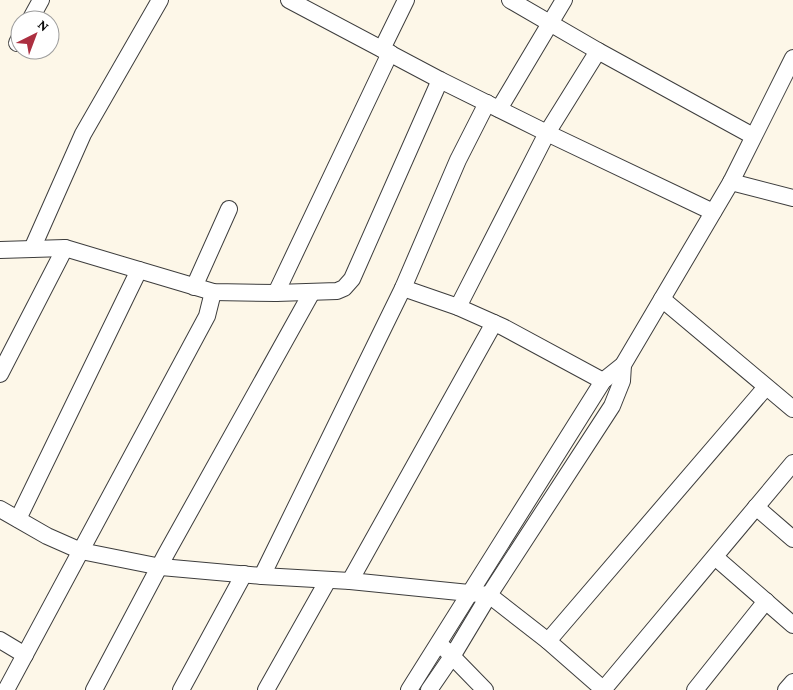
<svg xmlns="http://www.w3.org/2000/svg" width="793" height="690" viewBox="0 0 793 690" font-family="'Crimson Pro',serif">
<rect width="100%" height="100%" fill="#fdf7e8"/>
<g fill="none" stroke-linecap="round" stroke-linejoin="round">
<defs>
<g id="minor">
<path d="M289 0 440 80 547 133 713 212"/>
<path d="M510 0 598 51 753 136"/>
<path d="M30 20 41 0"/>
<path d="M17 43 20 37"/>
<path d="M382 49 406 0"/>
<path d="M499 109 564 0"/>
<path d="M731 182 793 198"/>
<path d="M32 249 83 134 160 0"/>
<path d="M0 250 65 248 213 292 276 293 337 291 344 288 352 279 440 80"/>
<path d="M194 287 229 209"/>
<path d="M403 288 458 307 503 327 603 381"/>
<path d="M276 293 390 53"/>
<path d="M662 299 793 409"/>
<path d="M458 307 547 133 598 51"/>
<path d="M0 374 65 248"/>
<path d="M756 507 793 539"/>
<path d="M0 509 47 536 81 551 161 567 262 576 350 581 489 595 548 641 604 690"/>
<path d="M18 519 139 270"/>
<path d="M715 557 793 625"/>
<path d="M262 576 403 288 458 160 487 103"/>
<path d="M350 581 494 323"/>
<path d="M0 640 25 655"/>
<path d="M548 641 766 387"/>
<path d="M445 649 485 690"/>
<path d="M6 690 207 316 213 292"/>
<path d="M94 690 166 554 312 292"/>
<path d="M181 690 244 574"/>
<path d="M266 690 328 580"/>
<path d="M409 690 603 381 623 365 731 182 793 58"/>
<path d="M429 690 453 655 489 595 612 406 622 381 623 365"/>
<path d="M603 690 793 463"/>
<path d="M695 690 766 601"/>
<path d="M786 690 793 682"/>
</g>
</defs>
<!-- minor casing -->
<use href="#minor" stroke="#3d3d3d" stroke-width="18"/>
<!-- minor -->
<use href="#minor" stroke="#fff" stroke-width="16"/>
</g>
<!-- north arrow -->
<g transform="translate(35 35) rotate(42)"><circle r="24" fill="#ffffff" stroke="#9d9d9d"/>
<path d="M0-4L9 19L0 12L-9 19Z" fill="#ac2f40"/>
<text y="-8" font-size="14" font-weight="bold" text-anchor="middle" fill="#0a0a0a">N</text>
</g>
</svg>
